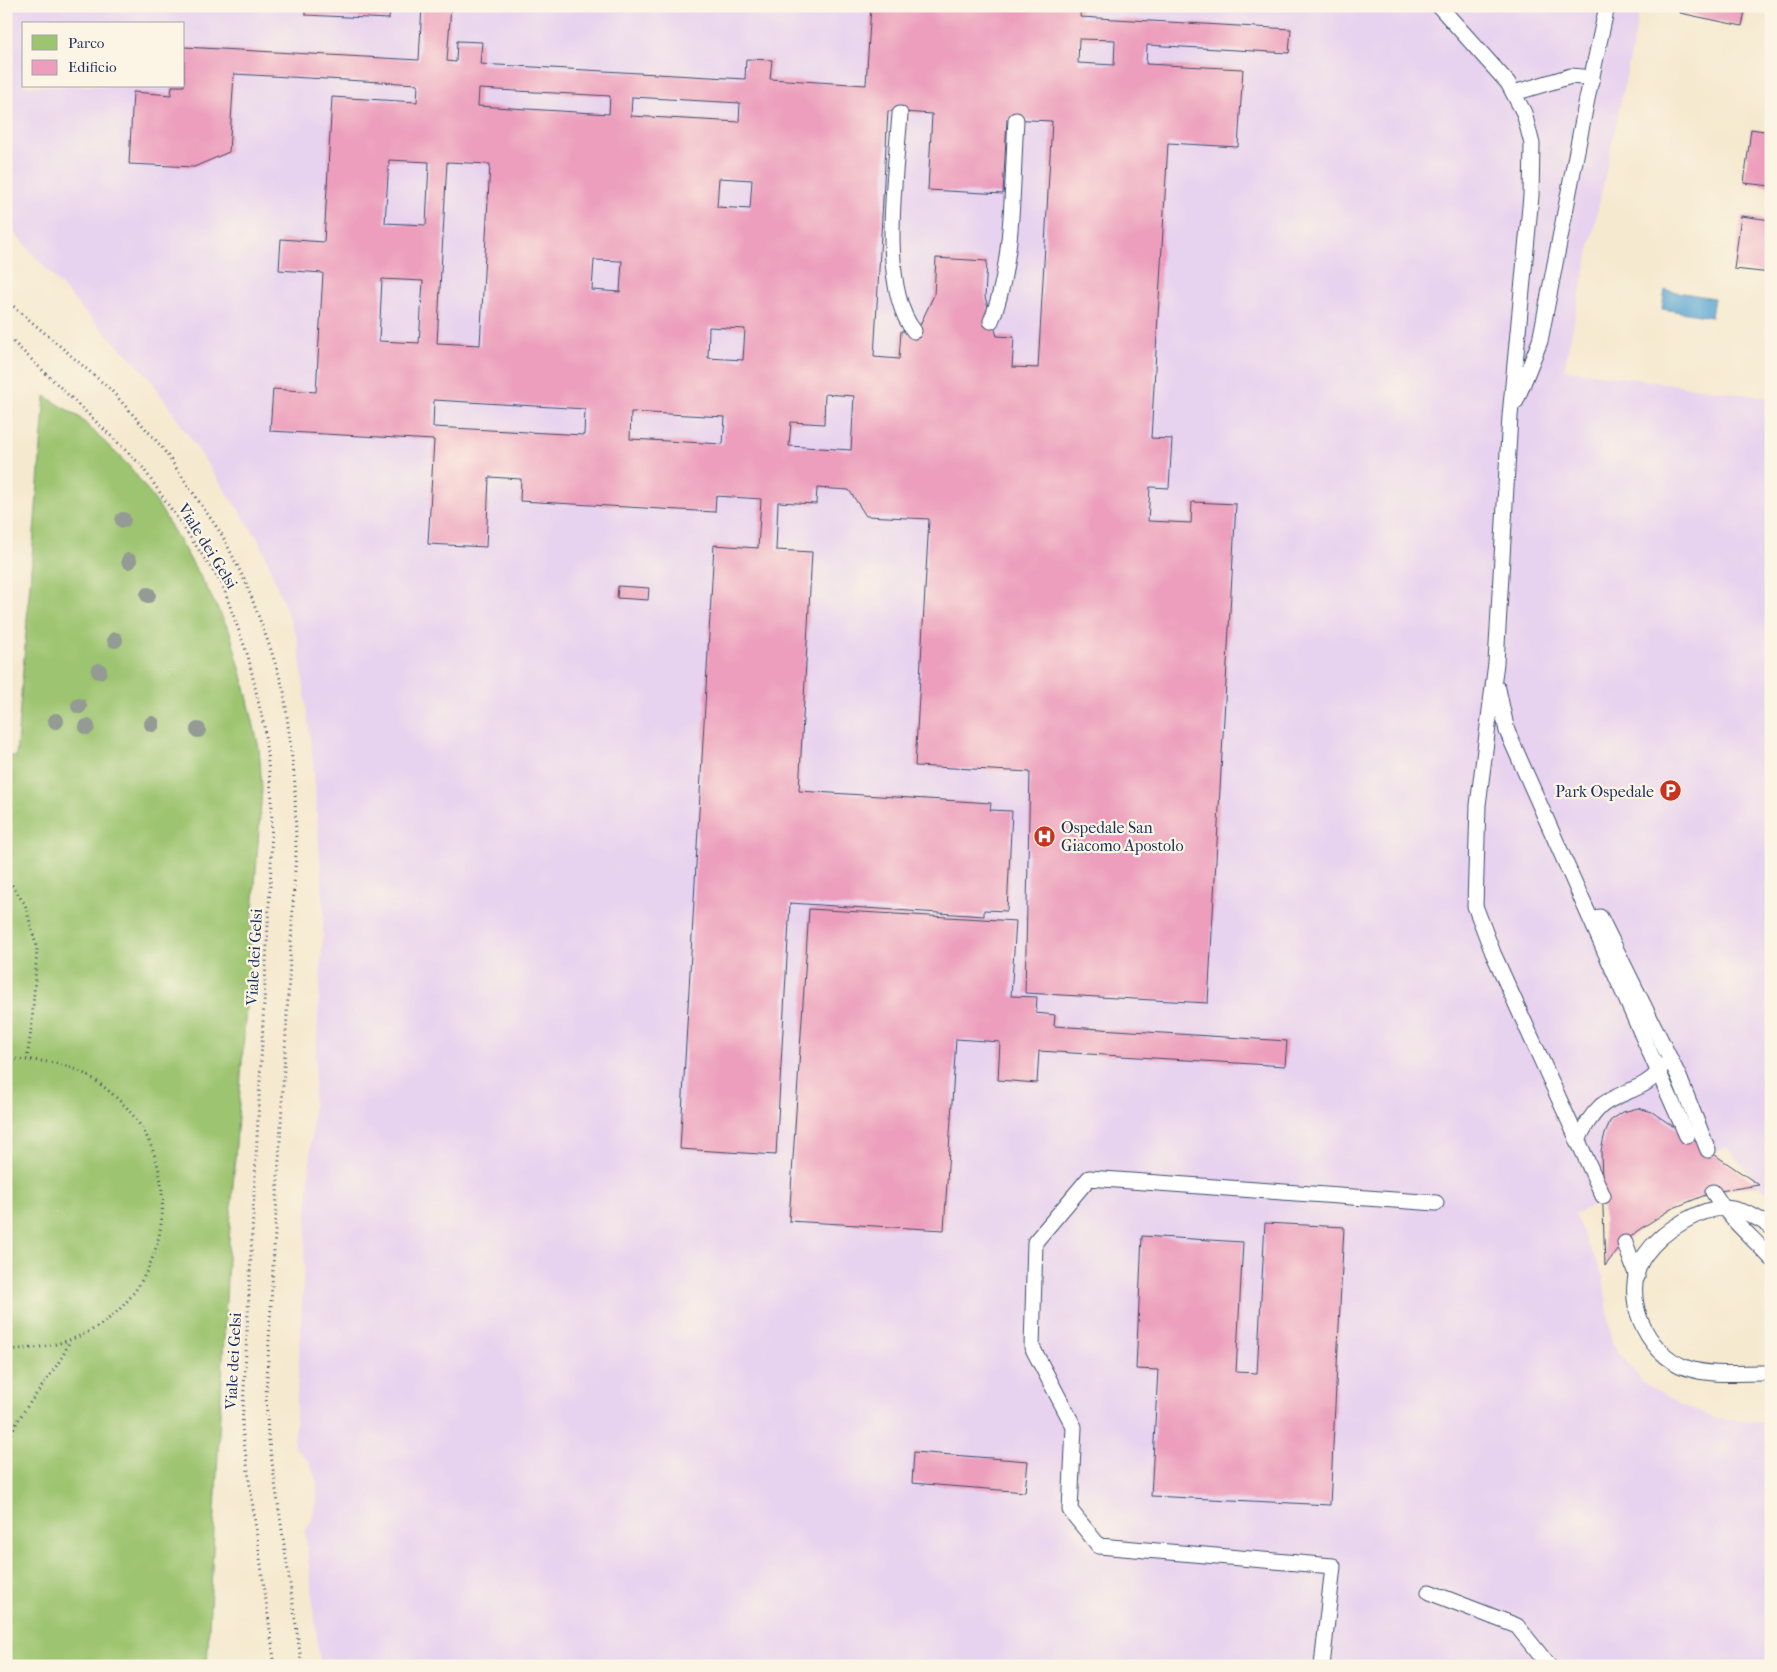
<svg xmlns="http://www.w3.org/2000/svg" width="1777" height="1672" viewBox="0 0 1777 1672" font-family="'IM FELL French Canon',serif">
<rect width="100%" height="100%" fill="#fcf5e5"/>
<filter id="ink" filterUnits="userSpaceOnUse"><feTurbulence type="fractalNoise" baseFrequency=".02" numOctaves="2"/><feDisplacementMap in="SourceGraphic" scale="10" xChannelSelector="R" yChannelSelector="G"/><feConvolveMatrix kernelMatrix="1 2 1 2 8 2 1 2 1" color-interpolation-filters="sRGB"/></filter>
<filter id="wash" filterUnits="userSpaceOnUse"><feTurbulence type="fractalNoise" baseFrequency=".0096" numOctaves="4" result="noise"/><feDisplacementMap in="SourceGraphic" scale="20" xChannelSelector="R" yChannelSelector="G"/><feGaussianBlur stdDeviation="1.12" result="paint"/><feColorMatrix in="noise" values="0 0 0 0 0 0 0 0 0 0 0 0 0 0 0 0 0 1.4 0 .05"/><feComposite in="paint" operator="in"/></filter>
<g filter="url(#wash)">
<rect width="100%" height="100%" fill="#f5e9cf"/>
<!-- built -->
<path fill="#e7d2ef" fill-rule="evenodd" d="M6 6H1641L1564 369 1771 398V1200L1727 1147 1574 1214 1603 1276 1612 1343 1642 1381 1679 1404 1717 1419 1771 1423V1666H320L305 1532 311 1521 317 1501V1483L310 1463 294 1446 324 912 313 760 298 641 260 542 149 377 82 309 6 224ZM24 24H184V86H24Z"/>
<!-- green -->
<path fill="#9dc46f" stroke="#5c7a66" d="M45 396 79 417 130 467 159 506 204 583 230 632 244 683 259 748 262 789 229 1240 207 1666H6V755L16 757Z"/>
<!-- water -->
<path fill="#59a5d1" stroke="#3a6a98" d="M1665 290 1714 298 1711 317 1662 309Z"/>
<g id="blocks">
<!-- building -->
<g fill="#ec9ebc" fill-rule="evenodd">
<path d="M305 6H390L389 19 305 15Z"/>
<path d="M422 6H451L447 61 456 62 457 41 482 42 480 64 745 79 746 59 772 60 770 79 866 85 871 6H1081L1080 17 1291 29 1289 53 1147 45 1146 64 1243 69 1238 147 1168 143 1151 438 1172 439 1169 488 1150 487 1148 521 1191 523 1192 502 1236 504 1208 1003 1025 993 1030 772 915 766 929 519 866 516 849 490 817 488 816 504 778 502 776 550 812 552 799 791 991 803 990 810 1012 811 1007 911 984 910V916L790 903 776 1155 680 1149 714 545 758 548 761 499 716 496 715 512 520 501 521 479 489 477 486 547 428 544 434 440 270 431 273 389 316 392 323 273 279 270 281 239 324 242 332 97 417 102 418 84 234 74 229 152 194 167 129 164 133 92 171 95 172 86H184V47L419 60ZM1079 39 1115 40 1114 65 1078 63ZM479 89 610 96 609 114 478 106ZM632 97 740 103 739 122 631 116ZM888 111 932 114 928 190 1003 194 1007 119 1052 121 1038 368 1012 367 1014 337 997 336 985 297 987 261 936 258 934 295 917 331H901L899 359 874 357ZM389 160 429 162 426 225 385 223ZM447 162 490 164 480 345 437 343ZM719 178 752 180 750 209 717 207ZM594 260 622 261 620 292 592 290ZM382 279 423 281 419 343 379 341ZM709 327 745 329 743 360 708 358ZM825 394 854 396 851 450 789 446 791 422 824 424ZM434 400 585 409 584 435 433 427ZM631 412 725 417 723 444 630 439Z"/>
<path d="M1681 6H1746L1742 26 1680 13Z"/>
<path d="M1751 129 1771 132V186L1744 183Z"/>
<path d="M1741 216 1771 220V273L1734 269Z"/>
<path d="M618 586 649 588 648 600 617 598Z"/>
<path d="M809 909 1016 921 1011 996 1037 997 1036 1013 1055 1015 1054 1026 1287 1041 1285 1066 1039 1051 1037 1083 998 1080 1000 1042 956 1039 944 1230 789 1221Z"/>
<path d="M1638 1108 1652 1112 1759 1185 1713 1192 1671 1209 1637 1231 1619 1248 1605 1266 1601 1151 1604 1137 1610 1121 1623 1112Z"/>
<path d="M1265 1223 1344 1227 1330 1505 1151 1496 1158 1370 1136 1369 1142 1236 1243 1242 1236 1372 1257 1373Z"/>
<path d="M914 1452 1028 1461 1025 1492 912 1483Z"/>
</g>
</g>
</g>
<g filter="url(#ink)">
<use href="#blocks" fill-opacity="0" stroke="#3c4b6f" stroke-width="1"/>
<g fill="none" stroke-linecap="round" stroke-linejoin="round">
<defs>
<g id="service">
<path d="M1439 6 1508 83 1524 113 1532 144 1531 196 1510 416 1496 663 1478 805 1475 906 1493 953 1603 1196"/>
<path d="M1514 93 1571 76 1592 78"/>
<path d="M900 114C896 170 878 286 914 331"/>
<path d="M991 321C1014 267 1012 180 1016 120"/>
<path d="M1516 401 1540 341 1587 99 1607 6"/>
<path d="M1498 689 1507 731 1687 1136"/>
<path d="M1600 917 1679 1077 1708 1150"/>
<path d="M1577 1142C1583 1129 1590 1116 1601 1106 1621 1090 1649 1090 1662 1066"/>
<path d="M1713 1192C1729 1219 1750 1235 1771 1258"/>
<path d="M1771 1227C1760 1219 1747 1212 1733 1209 1704 1203 1661 1232 1645 1255 1619 1293 1645 1354 1687 1368 1713 1377 1744 1372 1771 1373"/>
<path d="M1625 1243 1637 1277"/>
<path d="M1429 1592 1517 1626 1549 1666"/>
<path d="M1322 1666 1333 1566 1099 1546 1070 1510 1074 1427 1032 1347 1035 1242 1089 1178 1436 1203"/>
</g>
</defs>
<!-- service casing -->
<use href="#service" stroke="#3c4b6f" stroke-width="17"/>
<!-- path -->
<g stroke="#3c4b6f" stroke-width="3" stroke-dasharray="1 4" stroke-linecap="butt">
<path d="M6 300 110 389 161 446 222 535 246 583 270 647 284 691 295 784 296 851 266 1395 268 1435 302 1666"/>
<path d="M6 335 141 465 222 584 248 656 264 727 272 799 271 867 242 1428 275 1666"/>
<path d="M6 877 25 904 37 949 32 1023 27 1059"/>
<path d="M6 1059C30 1060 54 1060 77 1070 95 1078 111 1092 125 1106 183 1167 172 1274 103 1323 74 1343 40 1350 6 1349"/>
<path d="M6 1447C16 1411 55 1378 69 1342"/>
</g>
<!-- service -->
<use href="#service" stroke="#fff" stroke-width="15"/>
</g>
<!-- trees -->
<g fill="#939b94">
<circle cx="123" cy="520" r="8"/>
<circle cx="129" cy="561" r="8"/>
<circle cx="148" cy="595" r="8"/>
<circle cx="115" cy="640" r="8"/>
<circle cx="99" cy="671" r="8"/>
<circle cx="79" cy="706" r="8"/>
<circle cx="56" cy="721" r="8"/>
<circle cx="152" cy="724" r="8"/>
<circle cx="87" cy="727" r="8"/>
<circle cx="198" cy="730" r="8"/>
</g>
</g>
<!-- icons -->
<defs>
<symbol id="parking-disc" viewBox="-11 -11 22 22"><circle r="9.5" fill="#c8321e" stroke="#fcf5e5"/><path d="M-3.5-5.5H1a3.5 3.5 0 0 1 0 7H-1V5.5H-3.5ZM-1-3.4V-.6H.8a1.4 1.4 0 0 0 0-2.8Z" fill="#fff"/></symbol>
<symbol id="hospital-disc" viewBox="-11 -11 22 22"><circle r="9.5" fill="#c8321e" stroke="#fcf5e5"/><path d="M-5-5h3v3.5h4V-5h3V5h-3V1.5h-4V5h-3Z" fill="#fff"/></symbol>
</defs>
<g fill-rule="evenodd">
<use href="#parking-disc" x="1658" y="778" width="25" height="25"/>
<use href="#hospital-disc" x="1032" y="824" width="25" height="25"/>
</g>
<g text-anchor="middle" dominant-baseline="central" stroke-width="4.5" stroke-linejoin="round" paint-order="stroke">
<!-- street labels -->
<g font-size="16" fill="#1b2f5e" stroke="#fcf5e5">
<text transform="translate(208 546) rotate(58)">Viale dei Gelsi</text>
<text transform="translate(254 957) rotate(-87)">Viale dei Gelsi</text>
<text transform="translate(233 1361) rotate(-87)">Viale dei Gelsi</text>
</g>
<!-- poi labels -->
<g font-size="16" fill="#1b2f5e" stroke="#fcf5e5" text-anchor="end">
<text x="1654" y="791">Park Ospedale</text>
<text x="1061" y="827" text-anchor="start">Ospedale San<tspan x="1061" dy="18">Giacomo Apostolo</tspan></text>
</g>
</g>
<!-- margin -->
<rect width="1777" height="1672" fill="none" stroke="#fcf5e5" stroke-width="25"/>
<!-- legend -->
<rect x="22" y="22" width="162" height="65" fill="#fcf5e5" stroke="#a2a6af"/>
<rect x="32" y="35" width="25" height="15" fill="#9dc46f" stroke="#a2a6af"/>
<text x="68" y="48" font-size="15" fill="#1b2f5e">Parco</text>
<rect x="32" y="60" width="25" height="15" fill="#ec9ebc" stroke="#a2a6af"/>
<text x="68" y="72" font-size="15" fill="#1b2f5e">Edificio</text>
</svg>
